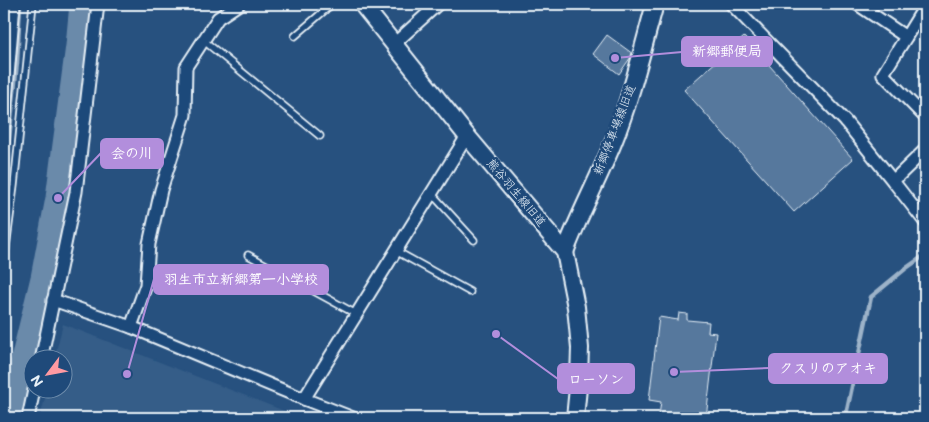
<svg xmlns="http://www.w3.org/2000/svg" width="929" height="422" viewBox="0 0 929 422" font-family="'Balsamiq Sans','Klee One',sans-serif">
<rect width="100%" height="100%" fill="#27517f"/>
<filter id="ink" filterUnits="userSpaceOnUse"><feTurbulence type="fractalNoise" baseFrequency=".02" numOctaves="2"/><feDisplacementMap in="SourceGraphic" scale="10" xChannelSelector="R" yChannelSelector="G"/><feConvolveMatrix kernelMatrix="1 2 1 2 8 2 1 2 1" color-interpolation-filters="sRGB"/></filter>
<g filter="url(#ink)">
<!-- built -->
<path fill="#355d88" d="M63 324 302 418H40L47 390H62V360L54 359Z"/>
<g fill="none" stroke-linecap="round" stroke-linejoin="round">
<!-- stream -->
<g stroke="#9db3c9" stroke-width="4.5">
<path d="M4 228 6 167 17 63 20 4"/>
<path d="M847 418 846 415 871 297 905 269 925 255"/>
</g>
<!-- river -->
<path stroke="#6b8aaa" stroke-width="25" d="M9 418 43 278 58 198 78 46 82 4"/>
</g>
<!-- building -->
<g fill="#57789d" stroke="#e8f1f8">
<path d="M607 35 633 54 619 74 593 54Z"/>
<path d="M744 37 853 159 794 212 684 90Z"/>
<path d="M679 313 687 314V320L709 322 708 332 716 333 706 418H685L659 415 661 402 649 400 659 317 678 320Z"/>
</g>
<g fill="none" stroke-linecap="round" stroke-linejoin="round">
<defs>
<g id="lane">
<path d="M295 36 332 4"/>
<path d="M203 40 320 136"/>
<path d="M432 194 474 240"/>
<path d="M396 251 470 292"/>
<path d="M248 255 356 314"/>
<path d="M4 263 14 186 33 4"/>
</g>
<g id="street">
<path d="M731 4 845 121 893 181 925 150"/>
<path d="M857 4 906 37 925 6"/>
<path d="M906 37 883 74 925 117"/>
<path d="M394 44 438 4"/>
<path d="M4 125 14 4"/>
<path d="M893 181 925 222"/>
<path d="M53 300 131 327 304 399 353 418"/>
<path d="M131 327 146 285 149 244 161 190 185 115 186 67 218 18 239 4"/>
<path d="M41 360 76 192 98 4"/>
<path d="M304 399 467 136"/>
<path d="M28 418 34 390"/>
</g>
<g id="secondary">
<path d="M362 4 467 136 565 252 576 307 580 348 579 378 575 418"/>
<path d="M565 252C579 215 598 180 613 143 631 98 642 51 655 4"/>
</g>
</defs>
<!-- lane casing -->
<use href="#lane" stroke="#e8f1f8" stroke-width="9"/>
<!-- street casing -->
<use href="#street" stroke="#e8f1f8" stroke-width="15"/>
<!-- secondary casing -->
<use href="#secondary" stroke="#e8f1f8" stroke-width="20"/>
<!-- lane -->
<use href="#lane" stroke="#1f4a7a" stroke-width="5.5"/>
<!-- street -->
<use href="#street" stroke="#1f4a7a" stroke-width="11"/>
<!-- secondary -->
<use href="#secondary" stroke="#1f4a7a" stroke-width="16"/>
</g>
</g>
<g text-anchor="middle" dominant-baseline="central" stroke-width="5" stroke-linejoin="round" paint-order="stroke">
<!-- street labels -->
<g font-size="12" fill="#e8f1f8" stroke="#1f4a7a">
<text transform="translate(615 130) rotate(-69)">新郷停車場線旧道</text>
<text transform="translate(516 193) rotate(50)">熊谷羽生線旧道</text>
</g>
</g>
<!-- callouts -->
<path fill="none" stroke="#b28edc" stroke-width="2" d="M615 58L682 52M58 198L101 153M127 374L154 279M674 372L769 368M496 334L558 379"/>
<g fill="#b28edc" stroke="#1f4a7a" stroke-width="2">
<circle cx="615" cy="58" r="5"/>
<circle cx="58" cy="198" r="5"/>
<circle cx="127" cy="374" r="5"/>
<circle cx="674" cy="372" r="5"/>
<circle cx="496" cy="334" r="5"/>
</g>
<g fill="#b28edc" stroke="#b28edc" stroke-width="2">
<rect x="682" y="37" width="90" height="29" rx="5"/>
<rect x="101" y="139" width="62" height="29" rx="5"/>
<rect x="154" y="265" width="174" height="29" rx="5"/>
<rect x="769" y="354" width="118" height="29" rx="5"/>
<rect x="558" y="364" width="76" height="29" rx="5"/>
</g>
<g font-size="14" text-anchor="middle" font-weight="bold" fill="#fff">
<text x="727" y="56">新郷郵便局</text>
<text x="132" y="158">会の川</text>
<text x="241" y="284">羽生市立新郷第一小学校</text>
<text x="828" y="373">クスリのアオキ</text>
<text x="596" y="384">ローソン</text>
</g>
<!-- margin -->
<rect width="929" height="422" fill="none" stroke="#1f4a7a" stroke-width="20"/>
<rect x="10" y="10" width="909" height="402" fill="none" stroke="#e8f1f8" stroke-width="2" filter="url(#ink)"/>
<!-- north arrow -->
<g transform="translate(48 374) rotate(238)"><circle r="24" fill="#1f4a7a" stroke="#6f8dac"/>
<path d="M0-4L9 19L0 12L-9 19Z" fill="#ff9aa2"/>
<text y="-8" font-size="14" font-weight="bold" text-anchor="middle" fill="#e8f1f8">N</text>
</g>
</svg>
